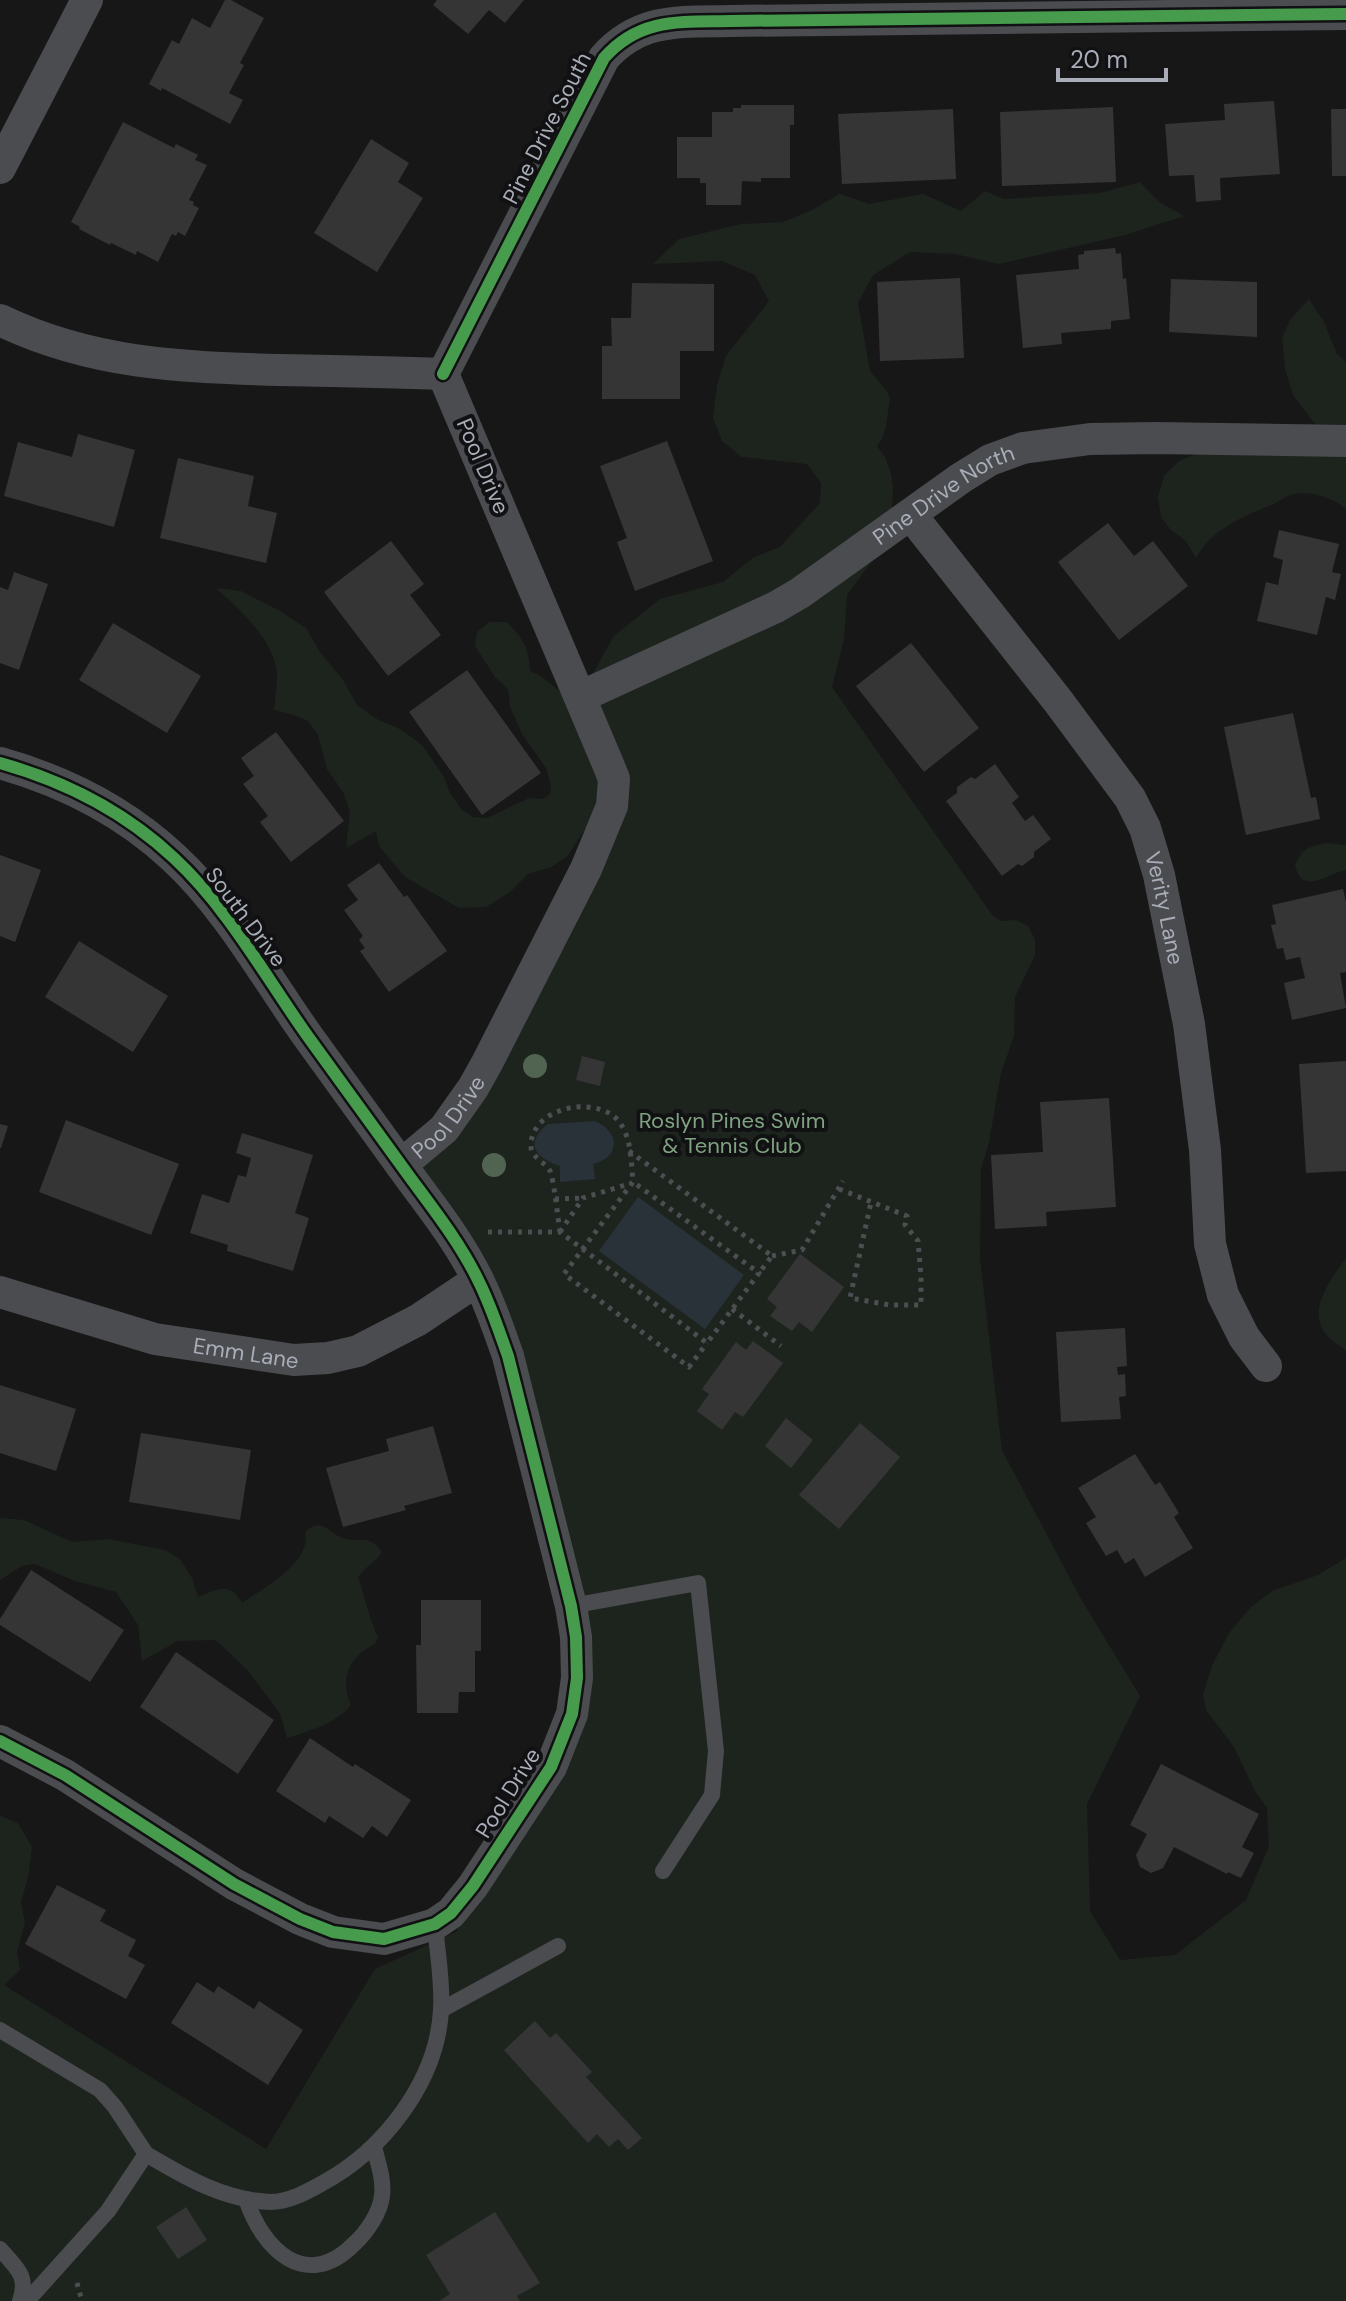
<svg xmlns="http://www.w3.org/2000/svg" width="1346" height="2301" viewBox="0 0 1346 2301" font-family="'DM Sans',sans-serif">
<rect width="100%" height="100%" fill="#171717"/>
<!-- green -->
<g fill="#1d241e">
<path d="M1140 182 1159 202 1184 216 1125 235 999 264 955 254 910 252 873 275 858 303 870 371 886 390 890 398 886 426 882 439 877 446 885 457 890 470 893 486 892 509 874 558 847 595 844 639 832 687 993 916 1001 921 1016 920 1028 926 1035 939V955L1015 997 1014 1036 1001 1073 989 1142 981 1169 980 1258 1002 1450 1081 1599 1140 1696 1087 1804 1090 1911 1120 1960 1175 1955 1246 1900 1269 1846 1267 1808 1255 1791 1234 1747 1206 1710 1203 1694 1212 1666 1229 1633 1251 1607 1272 1591 1318 1575 1346 1558V2301H0V1816L18 1823 32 1847 28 1878 21 1902 25 1923 17 1952 20 1970 4 1985 266 2149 375 1969 456 1932 577 1678 508 1356 401 1165 444 1129 594 815 567 857 551 867 528 874 510 892 486 907 459 908 405 877 379 846 376 831 346 848 350 812 343 792 327 769 318 735 308 721 294 715 274 710C275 697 279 679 276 667 269 635 239 609 216 588L241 591 280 611 306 628 320 652 343 680 357 705 377 719 402 730 423 746 444 777 450 793 461 809 473 817 487 818 529 798 543 799 550 794 551 785 546 768 522 734 510 707 508 689 495 677 475 646 477 632 489 622H507C523 639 529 647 530 671L541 676 568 698 593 673 614 636 660 599 723 582 754 557 780 547 820 503 821 483 807 464 742 457 722 441 713 418 717 385 726 356 769 301 755 275 722 261 653 264 679 239 741 224 783 222 810 211 840 194 869 204 923 194 961 211 985 191 1004 199 1100 193Z"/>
<path d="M1309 299 1324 322 1337 354 1346 362V509C1334 498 1310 490 1293 494 1286 496 1278 502 1271 505 1241 518 1213 528 1196 558L1186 541 1171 530 1161 517 1158 497 1164 476 1179 461 1257 427 1315 424 1293 395 1285 369 1282 338 1290 320Z"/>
<path d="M1326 843 1346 845V870C1334 871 1313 889 1301 878 1298 875 1297 870 1295 866 1302 848 1308 847 1326 843Z"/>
<path d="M1346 1258V1351C1340 1345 1331 1341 1326 1334 1306 1310 1332 1278 1346 1258Z"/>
<path d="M2 1518 24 1520 72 1542 108 1539 165 1550 180 1559 192 1578 198 1597C217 1589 230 1581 242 1603 264 1588 312 1562 305 1532 323 1515 329 1535 346 1539 363 1543 369 1534 382 1552 375 1563 365 1567 358 1577 365 1598 369 1618 378 1637L375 1644C350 1656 339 1678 351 1705 340 1721 306 1733 287 1738L280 1713 248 1671 216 1640 178 1641 142 1661 138 1625 116 1592 75 1581 35 1564 22 1566 0 1580V1519Z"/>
</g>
<!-- water -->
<g fill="#2a3239">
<path d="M595 1121C620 1132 621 1157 593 1164L595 1179 560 1182V1166C535 1158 524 1143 548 1124Z"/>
<path d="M638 1197 744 1275 705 1329 599 1251Z"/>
</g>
<!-- building -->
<g fill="#353536">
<path d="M225 0H231L264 18 240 63 244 65 229 93 243 100 230 124 162 88 161 91 149 84 172 40 179 44 192 18 210 28Z"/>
<path d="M437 0H524L505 23 489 10 468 34 433 5Z"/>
<path d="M1274 101 1280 174 1220 178 1221 200 1196 202 1194 175 1169 176 1165 124 1225 120 1224 104Z"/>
<path d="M741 105H794V125H790V178H761V182L742 181 741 205H706V183H700V178H677V137H712V112H733V108H741Z"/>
<path d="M1113 107 1116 182 1002 186 1000 112Z"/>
<path d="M953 109 956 179 842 184 838 114Z"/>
<path d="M1331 109H1346V176H1332Z"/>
<path d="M123 122 174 148 176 144 198 155 195 160 207 165 189 200 194 202 193 205 199 208 185 236 178 232 176 236 172 234 158 262 137 251 136 255 111 243 110 245 79 229 80 227 71 222Z"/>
<path d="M371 139 409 163 398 182 423 198 377 272 314 233Z"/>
<path d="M1115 248 1116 254 1121 253 1123 279 1126 278 1130 319 1111 321V329L1061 333 1062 344 1023 348 1016 275 1079 269 1078 255 1084 254V251Z"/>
<path d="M960 278 964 358 880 361 877 282Z"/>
<path d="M1171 279 1257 282V337L1169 332Z"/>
<path d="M632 283 714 284V351H680V399H602V346H612L611 318H631Z"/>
<path d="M78 434 135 450 114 527 4 496 18 442 72 457Z"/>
<path d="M667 441 713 561 635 591 617 542 627 538 600 466Z"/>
<path d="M178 458 254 476 248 506 277 513 266 563 160 538Z"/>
<path d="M1108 523 1134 556 1153 541 1188 586 1119 640 1058 562Z"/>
<path d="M1279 530 1339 544 1332 572 1341 574 1335 600 1326 597 1317 635 1257 621 1266 582 1278 585 1283 560 1273 557Z"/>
<path d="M391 541 424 584 410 595 441 635 388 676 324 592Z"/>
<path d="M14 572 48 584 19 670 0 663V587L8 590Z"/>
<path d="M113 623 201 676 167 733 79 680Z"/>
<path d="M911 643 979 728 924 772 856 686Z"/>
<path d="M467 670 541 773 482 815 409 712Z"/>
<path d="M1293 713 1311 798 1316 797 1320 819 1246 835 1224 727Z"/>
<path d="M276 732 344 821 291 862 260 822 268 816 243 784 254 776 241 758Z"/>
<path d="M995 764 1019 797 1012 803 1025 821 1033 815 1051 839 1034 852V857L1022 866 1018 864 1002 876 946 801 957 793V787L971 777 975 779Z"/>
<path d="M0 855 41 870 15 942 0 936Z"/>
<path d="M379 863 404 897 407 895 447 951 389 992 360 951 365 948 359 940 363 936 344 910 358 900 347 885Z"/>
<path d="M1343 889 1346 902V972L1340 973 1346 1008 1292 1020 1284 983 1305 978 1300 957 1286 960 1283 948 1277 949 1271 925 1276 924 1272 905Z"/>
<path d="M79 941 168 996 133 1052 45 997Z"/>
<path d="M582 1056 605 1062 600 1086 576 1080Z"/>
<path d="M1346 1061V1171L1306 1173 1299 1064Z"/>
<path d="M1109 1098 1116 1207 1046 1212 1047 1226 995 1229 991 1155 1043 1152 1040 1102Z"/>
<path d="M66 1120 179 1164 151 1235 39 1192Z"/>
<path d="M0 1124 8 1126 1 1148H0Z"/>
<path d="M242 1133 313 1155 295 1213 309 1218 293 1271 227 1251 228 1245 190 1233 202 1194 229 1203 238 1175 246 1177 251 1158 236 1153Z"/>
<path d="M800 1254 844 1287 812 1332 799 1322 792 1331 770 1316 777 1307 767 1299Z"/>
<path d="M1125 1328 1127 1366 1117 1367 1118 1375 1125 1374 1126 1396 1119 1397 1121 1419 1061 1422 1056 1332Z"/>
<path d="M753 1341 783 1363 743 1417 735 1412 722 1430 697 1411 709 1394 702 1389 736 1342 746 1350Z"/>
<path d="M0 1385 76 1409 56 1471 0 1453Z"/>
<path d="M786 1418 813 1440 791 1468 765 1446Z"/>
<path d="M860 1423 900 1457 839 1529 799 1495Z"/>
<path d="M433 1426 452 1493 404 1506 406 1510 343 1527 326 1468 389 1451 386 1439Z"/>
<path d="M141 1433 251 1450 240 1520 129 1502Z"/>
<path d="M1135 1454 1155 1485 1160 1482 1179 1513 1174 1517 1193 1548 1145 1577 1134 1558 1125 1564 1117 1550 1106 1556 1086 1523 1096 1517 1078 1488Z"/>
<path d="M31 1570 124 1630 90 1682 0 1625V1619Z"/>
<path d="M421 1600H481V1651H475V1692H459L458 1713H417L416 1645H421Z"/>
<path d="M176 1652 274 1720 238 1774 140 1707Z"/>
<path d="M310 1738 353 1767 355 1764 411 1800 387 1837 372 1826 363 1838 329 1816 325 1823 276 1791Z"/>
<path d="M1161 1764 1259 1814 1242 1847 1254 1853 1241 1878 1228 1872 1227 1874 1174 1847 1163 1868 1151 1873 1140 1867 1136 1855 1147 1834 1130 1825Z"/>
<path d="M57 1885 106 1910 100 1921 136 1940 128 1956 145 1965 126 1999 25 1944Z"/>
<path d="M197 1982 214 1993 218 1986 254 2009 259 2001 303 2030 268 2085 171 2023Z"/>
<path d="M535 2021 550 2038 556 2033 592 2072 586 2077 642 2138 628 2150 618 2139 609 2147 597 2134 588 2143 504 2050Z"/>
<path d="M186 2207 207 2240 178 2259 156 2227Z"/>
<path d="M495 2212 540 2283 517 2296 520 2301H439L450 2294 426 2255Z"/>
</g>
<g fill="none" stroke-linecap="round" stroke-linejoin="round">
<!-- path -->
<g stroke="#4d4e52" stroke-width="5" stroke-dasharray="4 6" stroke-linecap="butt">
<path d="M629 1151 772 1256 759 1273"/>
<path d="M839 1189 907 1216 905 1225 918 1241 921 1276V1305H890L850 1298 871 1202"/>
<path d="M555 1199 583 1198"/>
<path d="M488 1232H560L707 1343 759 1273 633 1182"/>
<path d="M560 1232C558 1220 554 1179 550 1171 544 1160 529 1158 531 1142 537 1103 602 1096 620 1123 632 1140 631 1163 633 1182L564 1274 689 1367 707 1343"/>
<path d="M560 1232 583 1198 632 1183"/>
<path d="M772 1256 802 1250 843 1181"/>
<path d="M732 1309 781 1346"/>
<path d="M77 2283 82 2301"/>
</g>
<!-- lane -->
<g stroke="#4b4c50" stroke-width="16">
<path d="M571 1606 698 1583 716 1751 712 1795 663 1871"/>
<path d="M441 2010 558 1946"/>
<path d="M0 2030 100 2090 115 2107 146 2154 108 2211 27 2301"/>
<path d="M146 2154C185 2177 223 2200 270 2202 288 2202 305 2193 321 2184 383 2151 437 2082 441 2010 443 1982 437 1952 435 1924"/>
<path d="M246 2199C263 2250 306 2292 354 2244 367 2232 380 2213 382 2196 384 2179 378 2163 374 2147"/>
<path d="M0 2249C16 2268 29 2275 20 2301"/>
</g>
<!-- street -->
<g stroke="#4b4c50" stroke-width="32">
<path d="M0 168 87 0"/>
<path d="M0 320C91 364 180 367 279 370 334 371 389 372 443 374"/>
<path d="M443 374 604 58C640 17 682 22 731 21L1346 14"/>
<path id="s1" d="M911 515 1058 701 1130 798 1145 828 1159 875 1189 1024 1205 1150 1210 1244 1223 1295 1244 1337 1266 1366"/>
<path id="s2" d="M580 697 776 607 800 593 961 478 990 460 1023 448 1090 439 1156 438 1346 441"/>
<path d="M0 763C64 781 125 812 174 858 229 909 266 978 309 1038 342 1084 376 1130 409 1176 434 1210 461 1244 479 1282 491 1306 499 1331 508 1356L571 1606 576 1637 577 1678 572 1714 551 1767 473 1886 451 1913 435 1924 384 1939 333 1932 300 1919 234 1884 65 1775 0 1741"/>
<path id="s3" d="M401 1165 444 1129 473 1088 487 1063 586 869 612 806 614 779 608 764 443 374"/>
<path id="s4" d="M0 1292 155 1339 294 1360 328 1358 358 1351 418 1320 478 1280"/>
</g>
<defs>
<g id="cycleway">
<path d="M443 374 604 58C640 17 682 22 731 21L1346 14"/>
<path d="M0 763C64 781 125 812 174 858 229 909 266 978 309 1038 342 1084 376 1130 409 1176 434 1210 461 1244 479 1282 491 1306 499 1331 508 1356L571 1606 576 1637 577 1678 572 1714 551 1767 473 1886 451 1913 435 1924 384 1939 333 1932 300 1919 234 1884 65 1775 0 1741"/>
</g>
</defs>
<!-- cycleway casing -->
<use href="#cycleway" stroke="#111113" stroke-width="17"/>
<!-- cycleway -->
<use href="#cycleway" stroke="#469c4c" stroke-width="12"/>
</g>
<!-- trees -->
<g fill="#506451">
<circle cx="535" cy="1066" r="12"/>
<circle cx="494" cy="1165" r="12"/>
</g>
<g text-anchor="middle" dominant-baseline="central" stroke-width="8" stroke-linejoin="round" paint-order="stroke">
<!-- street labels -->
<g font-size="22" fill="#a8adb8" stroke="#111113">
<text transform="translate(547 128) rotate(-63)">Pine Drive South</text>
<text transform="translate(483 466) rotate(67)">Pool Drive</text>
<text stroke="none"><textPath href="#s2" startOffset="418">Pine Drive North</textPath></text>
<text stroke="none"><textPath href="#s1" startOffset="474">Verity Lane</textPath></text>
<text transform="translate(246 917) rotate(53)">South Drive</text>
<text stroke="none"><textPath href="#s3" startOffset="68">Pool Drive</textPath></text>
<text stroke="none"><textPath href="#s4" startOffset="254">Emm Lane</textPath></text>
<text transform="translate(508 1793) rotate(-58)">Pool Drive</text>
</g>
<!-- park labels -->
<g font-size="22" fill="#7fa381" stroke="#111113">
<text x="732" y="1120">Roslyn Pines Swim<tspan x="732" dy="25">&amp; Tennis Club</tspan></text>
</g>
</g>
<!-- scale -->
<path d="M1058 68v12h108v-12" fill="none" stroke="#a8adb8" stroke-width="4"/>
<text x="1070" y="68" font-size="24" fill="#a8adb8" stroke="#111113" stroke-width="6" paint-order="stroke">20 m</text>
</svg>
